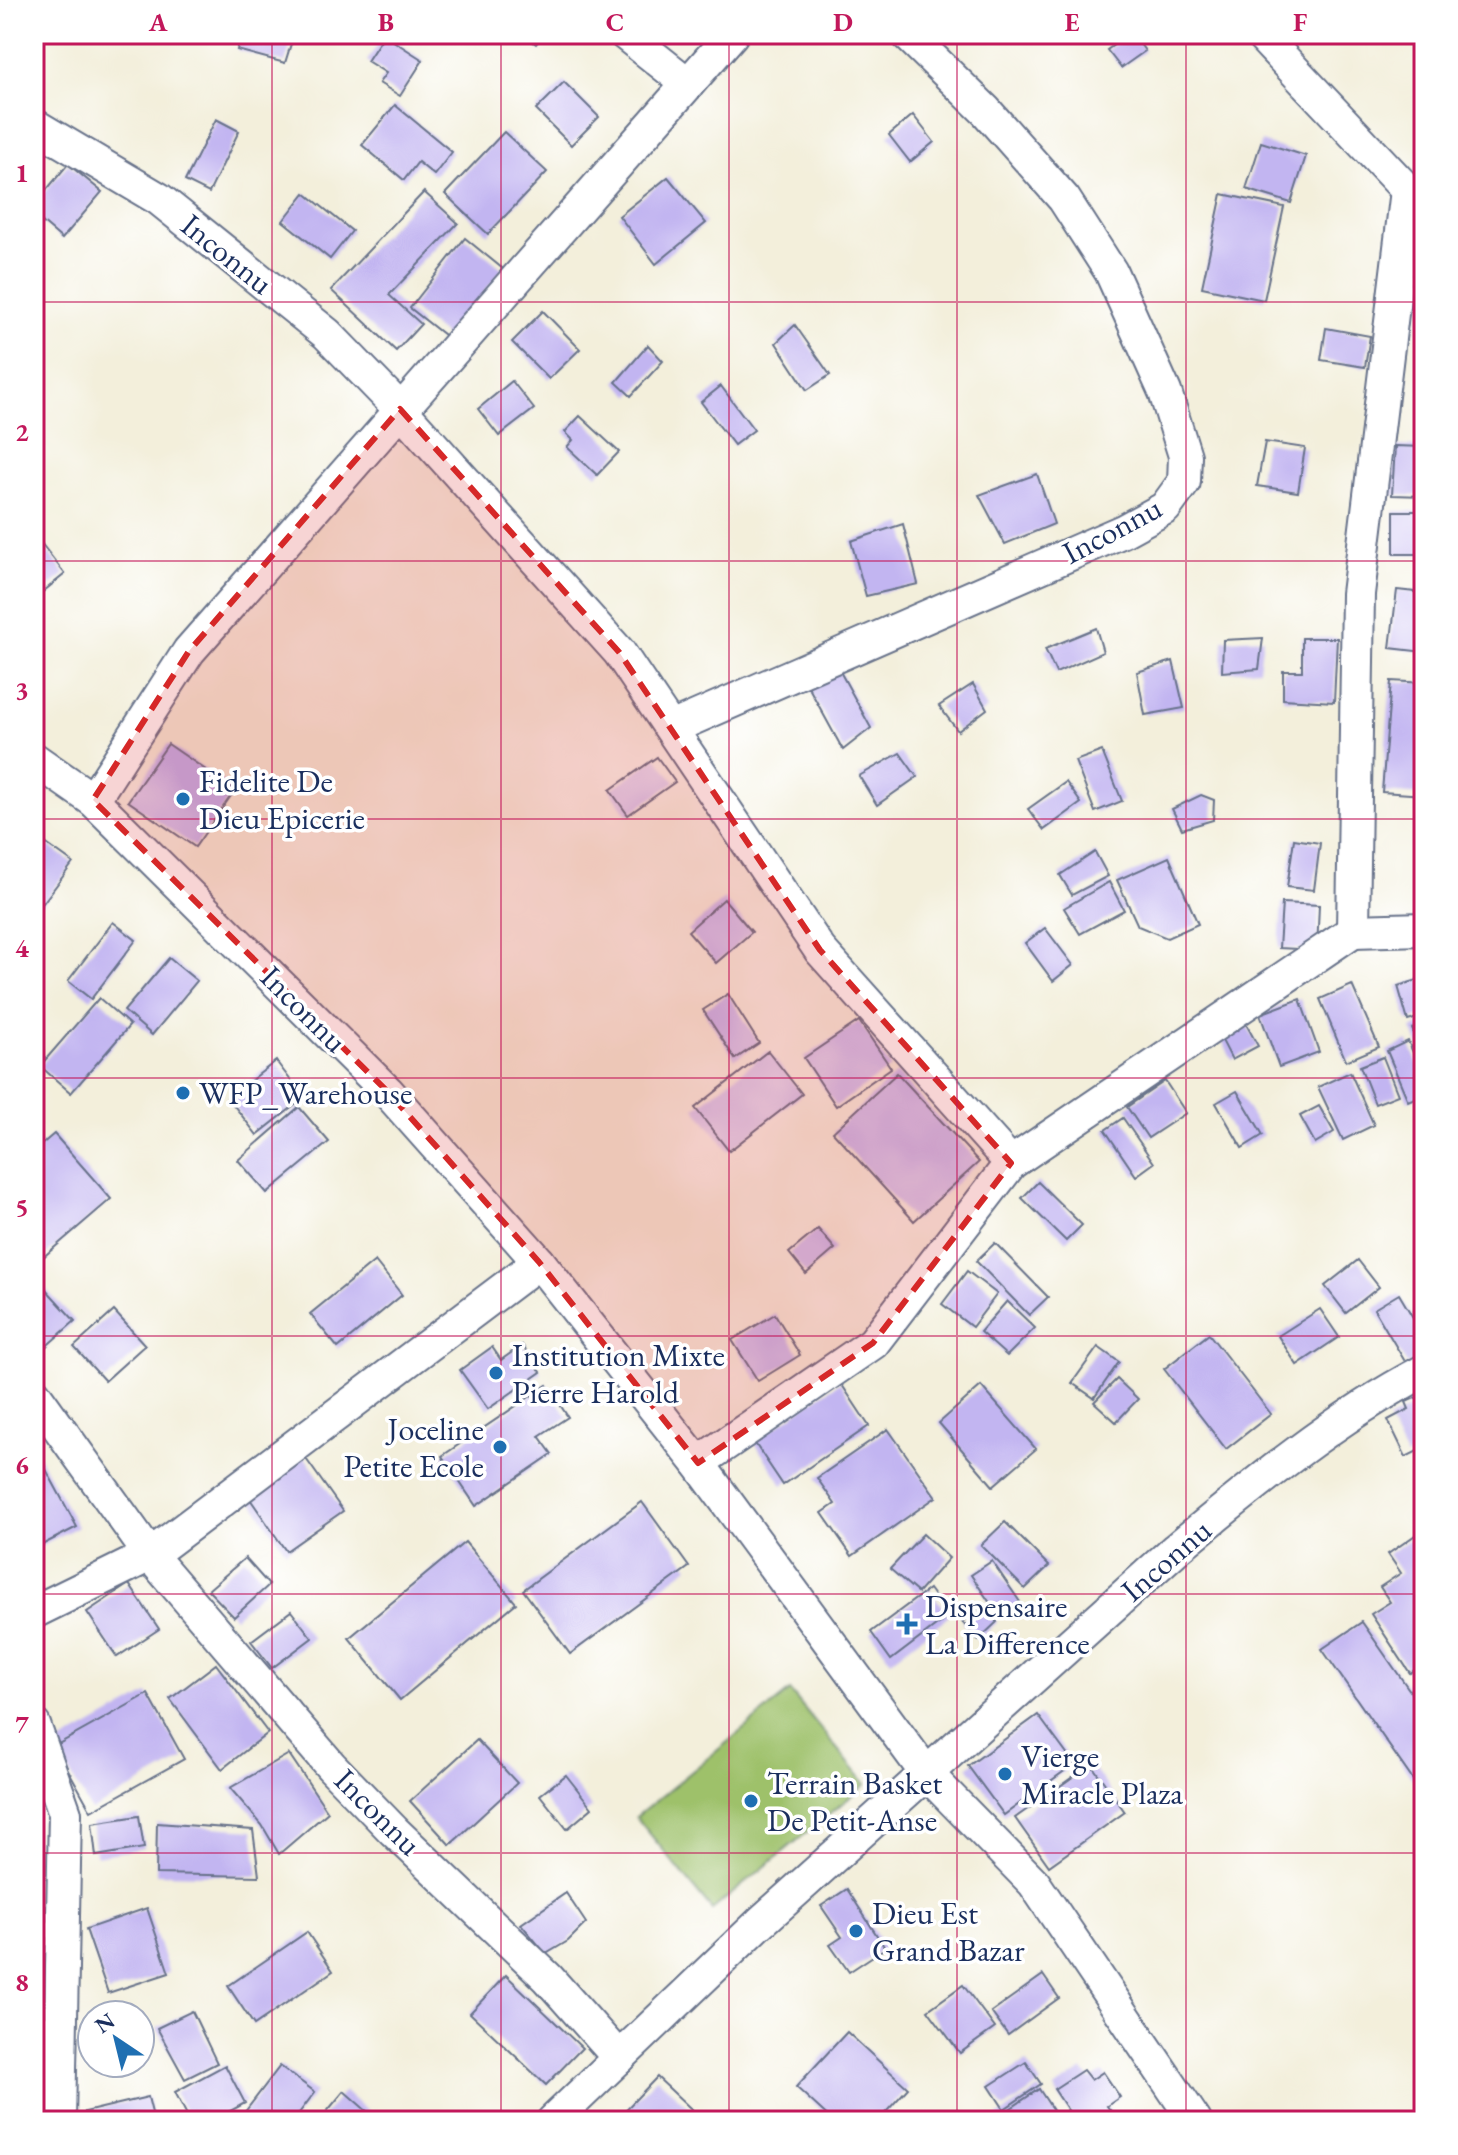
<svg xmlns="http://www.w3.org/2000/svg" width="1458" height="2155" viewBox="0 0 1458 2155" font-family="'EB Garamond',serif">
<rect width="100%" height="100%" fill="#fff"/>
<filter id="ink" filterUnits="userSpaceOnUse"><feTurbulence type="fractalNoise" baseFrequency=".0125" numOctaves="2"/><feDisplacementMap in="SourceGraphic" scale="16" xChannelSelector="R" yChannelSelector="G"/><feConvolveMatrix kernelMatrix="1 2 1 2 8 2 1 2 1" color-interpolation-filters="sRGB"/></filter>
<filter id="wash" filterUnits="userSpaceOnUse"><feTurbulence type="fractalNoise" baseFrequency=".006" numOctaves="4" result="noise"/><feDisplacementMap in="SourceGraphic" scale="32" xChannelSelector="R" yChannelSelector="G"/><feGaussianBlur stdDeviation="1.8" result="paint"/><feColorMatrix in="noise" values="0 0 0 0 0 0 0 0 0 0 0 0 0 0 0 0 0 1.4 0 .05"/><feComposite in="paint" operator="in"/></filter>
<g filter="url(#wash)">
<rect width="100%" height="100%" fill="#f3efdb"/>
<!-- green -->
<path fill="#9ec16b" stroke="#5c7864" stroke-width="2" d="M790 1691 866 1784 712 1910 636 1817Z"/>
<g id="blocks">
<!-- building -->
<g fill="#c2b5f1">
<path d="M242 34H294L285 63 237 50Z"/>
<path d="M522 34H544L536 44Z"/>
<path d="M1129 34H1133L1145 51 1121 68 1107 50Z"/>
<path d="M384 35 423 60 400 96 379 83 386 73 367 61Z"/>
<path d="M564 82 599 117 571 145 536 110Z"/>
<path d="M395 105 452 152 434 175 418 162 404 180 362 145Z"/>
<path d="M913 115 934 142 910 162 889 135Z"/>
<path d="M216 119 239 131 209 193 185 181Z"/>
<path d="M504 132 547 172 488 234 445 194Z"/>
<path d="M1261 142 1306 156 1291 203 1246 189Z"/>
<path d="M68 164 102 192 62 239 34 215V205Z"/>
<path d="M668 177 706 223 656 264 619 216Z"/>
<path d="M424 192 458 223 389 295 421 324 396 351 331 290Z"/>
<path d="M305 193 352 231 330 259 283 221Z"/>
<path d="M1222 194 1284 207 1264 300 1202 287Z"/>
<path d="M465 238 503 269 448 338 410 308Z"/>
<path d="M543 311 580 349 549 379 512 342Z"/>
<path d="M795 325 830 375 807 390 776 343Z"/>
<path d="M1326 328 1370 336 1365 367 1321 360Z"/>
<path d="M648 345 663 361 631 396 616 382Z"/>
<path d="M512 381 534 409 499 436 478 409Z"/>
<path d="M721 386 754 430 734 445 701 402Z"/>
<path d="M580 416 619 452 597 475 567 447 573 440 565 432Z"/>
<path d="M1265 442 1305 448 1298 492 1257 486Z"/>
<path d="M1395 446 1424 447V496L1392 495Z"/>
<path d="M1037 474 1054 524 1005 544 979 495Z"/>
<rect x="1394" y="511" width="30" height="43"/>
<path d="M903 524 918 584 866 596 851 541Z"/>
<path d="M41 543 65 574 34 599V549Z"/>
<path d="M1397 590 1424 593V652L1390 648Z"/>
<path d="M1096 628 1103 652 1056 673 1045 649Z"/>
<path d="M1263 638 1259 669 1222 672 1223 640Z"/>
<path d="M1302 638H1337L1334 702 1283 699V671H1302Z"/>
<path d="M1173 661 1184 708 1145 715 1137 672Z"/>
<path d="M837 666 871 728 843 750 808 686Z"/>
<path d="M1391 681 1424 683V795L1382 792Z"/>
<path d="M973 684 987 709 958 731 939 706Z"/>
<path d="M168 744 235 790 195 847 128 801Z"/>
<path d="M1102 751 1122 801 1095 812 1075 761Z"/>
<path d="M900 753 917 777 877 805 859 776Z"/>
<path d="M657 757 675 782 628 815 610 790Z"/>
<path d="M1066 782 1081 803 1044 830 1028 809Z"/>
<path d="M1201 795 1214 800 1213 820 1182 829 1172 809Z"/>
<path d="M34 835 73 863 34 915Z"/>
<path d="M1294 839 1320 843 1314 890 1287 887Z"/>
<path d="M1095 852 1108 876 1072 895 1060 875Z"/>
<path d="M1169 857 1198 924 1167 938 1138 926 1117 880Z"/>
<path d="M1109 882 1124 910 1080 934 1064 908Z"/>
<path d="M724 899 752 932 716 963 688 931Z"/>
<path d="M1282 903 1319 905 1317 950 1279 948Z"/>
<path d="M113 922 136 940 91 999 68 981Z"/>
<path d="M1045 928 1073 965 1053 981 1025 943Z"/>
<path d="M169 958 197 981 152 1035 124 1011Z"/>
<path d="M1424 978V1016L1408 1021 1398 986Z"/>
<path d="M1352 985 1379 1047 1346 1061 1320 999Z"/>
<path d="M728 994 759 1043 735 1059 703 1010Z"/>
<path d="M99 998 130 1025 71 1093 40 1066Z"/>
<path d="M1300 999 1319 1052 1279 1067 1260 1014Z"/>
<path d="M1240 1013 1258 1046 1232 1060 1215 1027Z"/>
<path d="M859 1021 891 1068 836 1106 804 1058Z"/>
<path d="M1424 1023V1058L1412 1029Z"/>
<path d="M1408 1041 1424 1078V1094L1408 1101 1387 1051Z"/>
<path d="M768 1051 802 1094 729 1151 695 1108Z"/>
<path d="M1383 1057 1398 1095 1375 1104 1360 1066Z"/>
<path d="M276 1061 304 1098 257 1135 228 1098Z"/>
<path d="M1350 1072 1374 1125 1343 1140 1318 1087Z"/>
<path d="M897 1073 979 1162 914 1221 833 1132Z"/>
<path d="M1165 1081 1186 1113 1148 1138 1127 1107Z"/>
<path d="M1237 1091 1263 1135 1242 1148 1216 1103Z"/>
<path d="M1319 1106 1334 1132 1315 1143 1300 1116Z"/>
<path d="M299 1107 329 1142 267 1193 238 1160Z"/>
<path d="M1123 1118 1154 1163 1136 1176 1105 1130Z"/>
<path d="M54 1134 111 1199 34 1265V1151Z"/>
<path d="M1038 1182 1082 1225 1066 1241 1022 1198Z"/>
<path d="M818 1229 835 1249 806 1274 789 1253Z"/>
<path d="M995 1243 1048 1297 1029 1315 976 1261Z"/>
<path d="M1358 1260 1379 1287 1346 1313 1325 1286Z"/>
<path d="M375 1261 402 1295 338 1348 310 1314Z"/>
<path d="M967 1271 997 1294 972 1327 942 1304Z"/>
<path d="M43 1286 75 1321 34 1357V1294Z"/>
<path d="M1399 1294 1424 1336V1355L1407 1365 1374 1309Z"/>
<path d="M1007 1301 1035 1328 1007 1356 980 1332Z"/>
<path d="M1424 1304V1328L1414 1310Z"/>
<path d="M1320 1309 1339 1337 1297 1365 1278 1336Z"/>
<path d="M114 1311 145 1345 105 1381 74 1347Z"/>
<path d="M775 1314 800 1355 758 1381 732 1340Z"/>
<path d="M1209 1334 1271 1414 1226 1449 1164 1369Z"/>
<path d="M522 1345 541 1372 488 1409 460 1370 492 1347 501 1360Z"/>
<path d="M1098 1347 1119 1362 1094 1398 1072 1383Z"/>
<path d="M1117 1379 1138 1399 1116 1422 1094 1402Z"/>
<path d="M840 1382 869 1426 783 1485 754 1442Z"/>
<path d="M547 1385 568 1417 539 1436 552 1454 476 1506 442 1456Z"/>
<path d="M981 1386 1036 1449 993 1486 939 1423Z"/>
<path d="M1424 1394V1448L1406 1457 1388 1420 1409 1409 1406 1402Z"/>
<path d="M888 1429 936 1497 852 1556 822 1513 835 1504 817 1478Z"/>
<path d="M34 1447 77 1527 34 1549Z"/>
<path d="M304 1456 343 1511 286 1551 248 1496Z"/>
<path d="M642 1502 689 1567 570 1654 523 1590Z"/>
<path d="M1005 1522 1049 1566 1025 1589 981 1545Z"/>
<path d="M1424 1529V1664L1410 1673 1371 1614 1390 1602 1380 1587 1401 1573 1388 1554Z"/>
<path d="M923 1534 949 1558 918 1593 890 1569Z"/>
<path d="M465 1542 516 1603 400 1700 349 1638Z"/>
<path d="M245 1558 269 1585 234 1617 208 1590Z"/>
<path d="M992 1561 1020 1602 999 1616 971 1575Z"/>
<path d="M129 1584 159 1629 117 1657 87 1612Z"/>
<path d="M929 1589 949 1616 891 1660 871 1632Z"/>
<path d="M981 1605 997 1622 978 1640 962 1622Z"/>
<path d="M291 1611 312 1638 272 1668 251 1641Z"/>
<path d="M1362 1622 1424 1711V1796L1322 1649Z"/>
<path d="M216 1664 268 1733 222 1769 170 1699Z"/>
<path d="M148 1694 184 1759 91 1811 55 1746Z"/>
<path d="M1038 1715 1074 1764 1004 1815 968 1766Z"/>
<path d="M477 1740 517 1783 450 1845 410 1801Z"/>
<path d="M289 1754 328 1812 279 1854 262 1825 230 1788Z"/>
<path d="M1091 1764 1125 1812 1049 1866 1015 1818Z"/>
<path d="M566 1775 592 1808 567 1829 540 1795Z"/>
<path d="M139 1816 144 1848 96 1856 92 1823Z"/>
<path d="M157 1823 253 1830 259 1876 156 1874Z"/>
<path d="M847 1889 885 1948 849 1972 830 1945 842 1937 821 1906Z"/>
<path d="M566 1893 586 1923 568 1941 546 1954 521 1924Z"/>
<path d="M147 1908 169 1973 108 1993 86 1929Z"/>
<path d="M307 1932 333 1971 254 2025 228 1986Z"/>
<path d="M506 1975 582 2048 546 2085 470 2013Z"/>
<path d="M1043 1975 1059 1998 1008 2035 991 2012Z"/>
<path d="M963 1985 995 2028 960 2053 928 2010Z"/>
<path d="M192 2011 217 2063 185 2079 157 2028Z"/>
<path d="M847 2032 908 2088 878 2121H833L796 2087Z"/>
<path d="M1026 2062 1041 2084 1004 2109 989 2086Z"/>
<path d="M225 2065 245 2103 212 2121H190L175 2092Z"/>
<path d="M280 2066 315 2092 293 2121H238Z"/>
<path d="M1083 2070 1091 2080 1103 2072 1120 2097 1107 2106 1118 2121H1075L1054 2089Z"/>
<path d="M657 2077 704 2121H615Z"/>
<path d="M1039 2089 1060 2121H992Z"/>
<path d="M344 2091 378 2121H319Z"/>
<path d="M148 2097 154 2121H87L85 2112Z"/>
</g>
</g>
</g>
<g filter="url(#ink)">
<use href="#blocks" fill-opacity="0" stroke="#67728a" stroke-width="2"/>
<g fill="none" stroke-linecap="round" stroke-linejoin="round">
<defs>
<g id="street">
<path d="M625 34 688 84"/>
<path d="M1260 34 1407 190 1424 196"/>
<path d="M34 125 159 199 327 334 400 409 619 652 820 950 1011 1163"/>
<path d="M1407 190 1358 594 1353 931 1424 929"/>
<path d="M671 728 1123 531 1165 508 1184 482 1185 456 1165 392 1111 272 1064 199 986 111 907 34"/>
<path d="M34 759 93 800 387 1091 539 1262 698 1463 926 1773 1034 1883 1195 2121"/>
<path d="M93 800 189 651 732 34"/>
<path d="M34 1393 150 1555 331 1766 394 1831 548 1978 619 2058"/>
<path d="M698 1463 873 1343 1011 1163 1353 931"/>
<path d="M34 1612 150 1555 539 1262"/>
<path d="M34 1725 65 1813 59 2121"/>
<path d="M553 2121 760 1923 1176 1549C1252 1486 1336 1417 1424 1371"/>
</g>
</defs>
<!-- street casing -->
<use href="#street" stroke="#67728a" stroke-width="36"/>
<!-- street -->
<use href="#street" stroke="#fff" stroke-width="32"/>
</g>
</g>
<!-- marked area -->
<path fill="#d62828" fill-opacity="0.2" stroke="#d62828" stroke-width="6" stroke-dasharray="16 10" stroke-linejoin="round" d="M400 409 619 652 820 950 1011 1163 873 1343 698 1463 539 1262 387 1091 93 800 189 651Z"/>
<!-- grid -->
<path fill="none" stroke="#c2185b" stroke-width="2" stroke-opacity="0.55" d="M272 34V2121M501 34V2121M729 34V2121M957 34V2121M1186 34V2121M34 302H1424M34 561H1424M34 819H1424M34 1078H1424M34 1336H1424M34 1594H1424M34 1853H1424"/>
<!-- markers -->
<g fill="#1f6fb2" stroke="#fff" stroke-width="3">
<circle cx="183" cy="799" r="8"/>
<circle cx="183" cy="1093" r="8"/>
<circle cx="496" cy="1373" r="8"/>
<circle cx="500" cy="1447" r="8"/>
<path d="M903 1612h8v8h8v8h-8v8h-8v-8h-8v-8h8z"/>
<circle cx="1005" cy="1774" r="8"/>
<circle cx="751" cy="1801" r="8"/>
<circle cx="856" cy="1931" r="8"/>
</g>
<g text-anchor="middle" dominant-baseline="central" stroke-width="7" stroke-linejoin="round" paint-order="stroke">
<!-- street labels -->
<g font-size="32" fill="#1b2f5e" stroke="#fff">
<text transform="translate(227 254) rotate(39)">Inconnu</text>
<text transform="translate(1112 530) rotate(-28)">Inconnu</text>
<text transform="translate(304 1009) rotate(45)">Inconnu</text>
<text transform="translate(1166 1560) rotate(-41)">Inconnu</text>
<text transform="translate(378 1812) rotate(45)">Inconnu</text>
</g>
<!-- poi labels -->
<g font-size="32" fill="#1b2f5e" stroke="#fff" text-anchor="start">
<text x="199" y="781">Fidelite De<tspan x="199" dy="37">Dieu Epicerie</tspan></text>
<text x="199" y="1093">WFP_Warehouse</text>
<text x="512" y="1355">Institution Mixte<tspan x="512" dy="37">Pierre Harold</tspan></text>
<text x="484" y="1429" text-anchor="end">Joceline<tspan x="484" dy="37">Petite Ecole</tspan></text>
<text x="925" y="1606">Dispensaire<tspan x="925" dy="37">La Difference</tspan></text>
<text x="1021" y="1756">Vierge<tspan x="1021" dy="37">Miracle Plaza</tspan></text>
<text x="767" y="1783">Terrain Basket<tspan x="767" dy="37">De Petit-Anse</tspan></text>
<text x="872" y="1913">Dieu Est<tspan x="872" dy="37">Grand Bazar</tspan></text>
</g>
</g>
<!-- margin -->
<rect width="1458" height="2155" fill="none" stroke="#fff" stroke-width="88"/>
<!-- north arrow -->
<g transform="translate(116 2039) rotate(325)"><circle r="38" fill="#ffffff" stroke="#a4acbf" stroke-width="2"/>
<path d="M0-6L14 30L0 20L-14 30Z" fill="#1f6fb2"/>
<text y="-12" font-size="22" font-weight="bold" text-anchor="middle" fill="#1b2f5e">N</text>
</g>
<rect x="44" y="44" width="1370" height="2067" fill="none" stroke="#c2185b" stroke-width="3"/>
<g font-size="26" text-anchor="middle" font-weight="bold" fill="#c2185b">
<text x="158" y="31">A</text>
<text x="386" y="31">B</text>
<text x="615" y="31">C</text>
<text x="843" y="31">D</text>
<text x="1072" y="31">E</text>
<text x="1300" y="31">F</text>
<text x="22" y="182">1</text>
<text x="22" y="441">2</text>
<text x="22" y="699">3</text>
<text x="22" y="957">4</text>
<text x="22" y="1216">5</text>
<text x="22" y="1474">6</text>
<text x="22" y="1733">7</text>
<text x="22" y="1991">8</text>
</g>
</svg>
